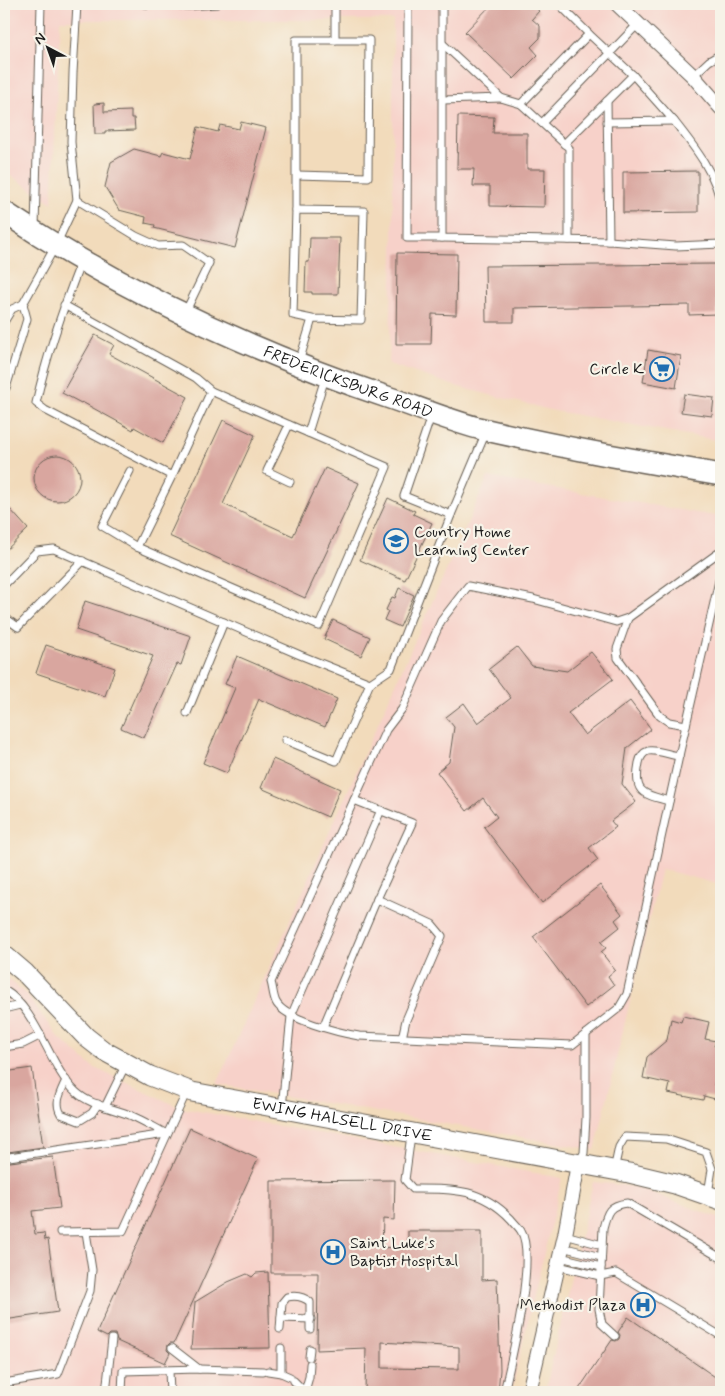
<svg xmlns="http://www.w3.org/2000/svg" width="725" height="1396" viewBox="0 0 725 1396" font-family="Mynerve,sans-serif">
<rect width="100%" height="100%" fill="#f7f3e8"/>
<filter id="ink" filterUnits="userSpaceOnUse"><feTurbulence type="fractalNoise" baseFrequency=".02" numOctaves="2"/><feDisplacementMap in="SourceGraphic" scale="10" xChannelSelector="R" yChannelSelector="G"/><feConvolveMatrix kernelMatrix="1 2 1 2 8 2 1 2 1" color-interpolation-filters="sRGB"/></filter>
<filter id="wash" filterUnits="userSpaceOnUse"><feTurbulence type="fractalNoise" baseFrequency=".0096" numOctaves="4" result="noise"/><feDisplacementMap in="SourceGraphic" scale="20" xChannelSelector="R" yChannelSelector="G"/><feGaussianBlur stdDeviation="1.12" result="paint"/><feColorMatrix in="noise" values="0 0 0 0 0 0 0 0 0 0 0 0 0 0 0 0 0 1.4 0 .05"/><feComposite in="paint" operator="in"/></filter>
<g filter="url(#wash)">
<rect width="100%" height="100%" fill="#f2dbbb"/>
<!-- built -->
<g fill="#f7d1c9">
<path d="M4 4H721V441L550 410 455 386 389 364 393 253V20H60L52 203 4 171Z"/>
<path d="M488 477 721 517V885L661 869 595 1150 217 1084Z"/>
<path d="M4 975 26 994 58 1037 93 1067 181 1108 562 1178 511 1392H4Z"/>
<path d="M593 1182 637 1187 721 1219V1392H545Z"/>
</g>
<g id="blocks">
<!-- building -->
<g fill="#d9a69f" fill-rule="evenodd">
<path d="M492 4H531L539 11 532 19 540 26V38L531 47 538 55 514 79 465 32Z"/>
<path d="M104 103V112L131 111V118H134L135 130 105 131V134H95L94 104Z"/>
<path d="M458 116 494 117 493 133H527V169H545L544 207 490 206V186H473L474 169H457Z"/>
<path d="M241 122 266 128 235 248 154 228 155 225 145 223 146 217 119 210 105 187 111 162 134 149 161 156 163 152 190 159 198 127 218 132 220 125 239 129Z"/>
<path d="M698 171V212L623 213V172Z"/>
<path d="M310 238H340L338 294H312V292H305L306 262H309Z"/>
<path d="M397 253 457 254 456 315 432 314 431 344H396Z"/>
<path d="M717 264V314L689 315V305L514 308V322H486L485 266Z"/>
<path d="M95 335 114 345 109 354 188 397 163 443 134 427 133 430 82 402 81 403 62 393Z"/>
<path d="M648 350 681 356 676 388 643 382Z"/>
<path d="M684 394 714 398 712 416 681 412Z"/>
<path d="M223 420 255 435 223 504 293 536 325 468 359 483 305 598 169 536Z"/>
<circle cx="57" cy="478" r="23"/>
<path d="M388 498 415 511 413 514 432 523 405 580 360 560Z"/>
<path d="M10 509 28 529 4 552V515Z"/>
<path d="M399 588 414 595 400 627 384 620 388 611 386 610 392 597 395 598Z"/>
<path d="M85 601 191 636 181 665 177 664 144 738 121 728 153 656 76 630Z"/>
<path d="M333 620 370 637 361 656 324 639Z"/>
<path d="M46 645 115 668 105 696 36 673Z"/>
<path d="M517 647 532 666 567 671 591 652 613 679 568 713 585 735 630 701 651 729 627 748 622 784 636 802 611 821 616 827 589 848 598 860 542 903 484 827 497 817 483 798 467 811 437 772 449 762 454 727 446 717 464 703 478 723 511 698 489 669Z"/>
<path d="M237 656 337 699 325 727 259 699 227 773 203 763 235 688 225 684Z"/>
<path d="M273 759 340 789 328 817 261 788Z"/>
<path d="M600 885 622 914 615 920 620 927 601 942 606 948 601 952 615 970 608 976 614 985 586 1007 533 937Z"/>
<path d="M683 1016 709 1022 705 1039 716 1041 714 1046 721 1048 714 1085 718 1086 715 1099 704 1096 703 1100 668 1093 670 1084 643 1078 647 1057 667 1040 671 1019 681 1022Z"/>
<path d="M32 1068 43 1147 8 1152 5 1153 4 1157V1072Z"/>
<path d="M190 1128 258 1159 174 1343H170L168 1345 167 1350 170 1353 165 1363 117 1341 115 1334H110L107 1337 97 1332Z"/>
<path d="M4 1157 5 1161 10 1162 53 1157 60 1208 32 1211 35 1234 44 1233 45 1240 48 1239 58 1312 4 1320Z"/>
<path d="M395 1180 394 1220 383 1219 382 1248 408 1246V1231H482V1280L497 1279 500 1370 498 1392 449 1390 447 1392H365L366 1348 317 1350 318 1273H271V1181ZM382 1342 459 1347V1369L382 1368Z"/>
<path d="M268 1272 270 1348 191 1349 195 1302 228 1282 247 1274 252 1277 256 1273Z"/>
<path d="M628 1317 721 1381V1392H577L612 1340 616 1341 619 1339 620 1335 618 1332Z"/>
</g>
</g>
</g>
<g filter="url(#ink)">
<use href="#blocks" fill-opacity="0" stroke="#675f54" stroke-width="1"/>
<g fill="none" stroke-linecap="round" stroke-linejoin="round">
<defs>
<g id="lane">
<path d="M145 4 189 6 217 4"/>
<path d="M408 4 407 238H442"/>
<path d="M442 4V238L609 241 607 101"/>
<path d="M559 4 589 34 633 75 564 144"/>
<path d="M443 44 501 98 521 104 569 148V240"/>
<path d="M693 76 709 61 721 54"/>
<path d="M443 100 501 98"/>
<path d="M521 104 589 34"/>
<path d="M674 121C693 145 718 176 721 207"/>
<path d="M607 122 674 121 633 75"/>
<path d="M542 123 638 24"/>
<path d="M297 175 368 177 369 40H335"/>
<path d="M77 200 136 236 158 246 183 245 209 263 185 313"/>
<path d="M296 210V40H335V4"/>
<path d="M35 228 41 4"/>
<path d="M609 241 676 246 721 244"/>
<path d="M81 262C63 308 47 354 36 403L45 410 172 476 211 391 387 467 319 626 137 547 172 476"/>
<path d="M64 305 196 378 211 391"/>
<path d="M4 322 12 309 23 304 56 245 77 200 71 142 73 73 77 4"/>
<path d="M299 362 312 319 361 320 364 211 296 210 293 315 312 319"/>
<path d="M4 389 6 388 27 319 23 304"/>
<path d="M431 416 404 496 451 515"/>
<path d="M289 425 267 471 290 482"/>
<path d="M308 433 325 378"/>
<path d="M130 471 102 526 137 547"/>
<path d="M721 551 628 618 616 622 533 599 468 586 441 621 402 709 386 730 271 982C273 988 273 996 276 1002 284 1019 340 1033 359 1036L572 1045 619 1008 627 994 679 756 721 572"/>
<path d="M4 585 37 551 54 549 300 655 370 683 391 669 451 515 486 432"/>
<path d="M4 617 18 627 83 561"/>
<path d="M628 618 617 649 618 658 660 716 669 722 686 725"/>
<path d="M187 713 224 622"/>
<path d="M285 740 336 761 370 683"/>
<path d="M354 800 412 823 377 899"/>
<path d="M669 801C643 794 633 793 639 763 640 758 642 753 648 751 656 749 670 755 679 756"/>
<path d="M4 990C38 1010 49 1067 76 1092 91 1106 114 1108 132 1116 144 1121 155 1128 167 1134"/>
<path d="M4 1009 20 1005"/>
<path d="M323 1027 377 899 432 924 442 936 406 1020 402 1038"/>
<path d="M4 1047 23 1044 41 1035"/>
<path d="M66 1080C61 1092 54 1102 61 1114L79 1121 92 1113 98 1104"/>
<path d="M105 1107 126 1064"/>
<path d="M282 1108 291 1016 381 810"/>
<path d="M411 1135 405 1180 413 1189C453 1189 481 1188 511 1219 514 1223 519 1227 521 1231 537 1257 511 1361 504 1392"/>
<path d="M9 1157 166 1134"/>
<path d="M579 1162 584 1153 586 1118V1034"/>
<path d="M614 1170 619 1147 625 1137 666 1139 706 1152 712 1169 708 1194"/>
<path d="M60 1232 123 1231 187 1091"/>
<path d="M565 1235 602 1245"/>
<path d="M562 1247 601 1257"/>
<path d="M560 1257 601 1267"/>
<path d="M558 1266 600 1276 616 1273 721 1336"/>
<path d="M281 1318 311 1319"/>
<path d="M280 1329 282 1303 287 1297C296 1295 303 1296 310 1302V1329"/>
<path d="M615 1336 602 1324 599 1309 603 1228C607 1212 609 1205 627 1203L721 1258"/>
<path d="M172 1348 199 1369"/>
<path d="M309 1357 310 1349"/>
<path d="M169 1371 170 1392"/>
<path d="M268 1371 281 1373 290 1377"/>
<path d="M281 1373V1348"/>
<path d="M294 1381 305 1392"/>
<path d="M4 1383 58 1374 90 1291 92 1270 86 1232"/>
<path d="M305 1391 309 1377 310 1364"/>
<path d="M106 1392 112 1339"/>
<path d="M122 1392 123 1371 199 1369 263 1371"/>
</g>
<g id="street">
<path d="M617 4 693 76 721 108"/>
<path d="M529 1392 565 1235 578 1164"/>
</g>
<g id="secondary">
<path id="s1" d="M4 955 25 973 86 1037 104 1051 150 1076 192 1092 629 1173 675 1184 721 1200"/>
</g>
<g id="primary">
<path id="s2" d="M4 212C124 292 254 352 390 398 419 408 448 420 478 428 558 447 640 461 721 475"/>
</g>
</defs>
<!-- lane casing -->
<use href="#lane" stroke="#675f54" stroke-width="9"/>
<!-- street casing -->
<use href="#street" stroke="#675f54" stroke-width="16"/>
<!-- secondary casing -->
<use href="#secondary" stroke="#675f54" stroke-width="21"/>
<!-- primary casing -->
<use href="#primary" stroke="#675f54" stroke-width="24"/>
<!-- lane -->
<use href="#lane" stroke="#fff" stroke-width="7"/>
<!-- street -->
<use href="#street" stroke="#fff" stroke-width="14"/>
<!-- secondary -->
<use href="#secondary" stroke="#fff" stroke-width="19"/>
<!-- primary -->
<use href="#primary" stroke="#fff" stroke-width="21"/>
</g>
</g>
<!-- icons -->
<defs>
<symbol id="supermarket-ring" viewBox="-11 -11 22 22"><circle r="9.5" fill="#f7f3e8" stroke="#1f6fb2" stroke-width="1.5"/><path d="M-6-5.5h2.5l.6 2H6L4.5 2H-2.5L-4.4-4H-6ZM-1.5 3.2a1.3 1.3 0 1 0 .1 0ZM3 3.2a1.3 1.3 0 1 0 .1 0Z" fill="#1f6fb2"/></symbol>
<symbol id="school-ring" viewBox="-11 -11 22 22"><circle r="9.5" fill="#f7f3e8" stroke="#1f6fb2" stroke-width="1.5"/><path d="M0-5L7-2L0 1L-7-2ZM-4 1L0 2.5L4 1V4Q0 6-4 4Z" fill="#1f6fb2"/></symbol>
<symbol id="hospital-ring" viewBox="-11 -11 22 22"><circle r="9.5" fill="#f7f3e8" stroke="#1f6fb2" stroke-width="1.5"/><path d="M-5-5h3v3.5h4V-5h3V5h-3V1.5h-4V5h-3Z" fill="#1f6fb2"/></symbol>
</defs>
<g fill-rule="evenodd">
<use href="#supermarket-ring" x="648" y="355" width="28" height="28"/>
<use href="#school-ring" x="382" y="527" width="28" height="28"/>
<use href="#hospital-ring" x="319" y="1238" width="28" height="28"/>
<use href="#hospital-ring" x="629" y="1291" width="28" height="28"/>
</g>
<g text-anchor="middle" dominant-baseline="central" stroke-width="4.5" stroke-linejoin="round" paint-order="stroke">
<!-- poi labels -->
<g font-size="16" fill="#1c1c1c" stroke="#f7f3e8" text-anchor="end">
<text x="644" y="369">Circle K</text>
<text x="414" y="532" text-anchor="start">Country Home<tspan x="414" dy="18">Learning Center</tspan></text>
<text x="350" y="1243" text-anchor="start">Saint Luke's<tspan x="350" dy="18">Baptist Hospital</tspan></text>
<text x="626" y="1305">Methodist Plaza</text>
</g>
<!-- street labels -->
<g font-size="16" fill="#1c1c1c" stroke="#f7f3e8">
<text stroke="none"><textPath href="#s2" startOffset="385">FREDERICKSBURG ROAD</textPath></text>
<text stroke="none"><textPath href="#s1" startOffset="389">EWING HALSELL DRIVE</textPath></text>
</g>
</g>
<!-- margin -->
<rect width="725" height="1396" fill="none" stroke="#f7f3e8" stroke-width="20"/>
<!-- north arrow -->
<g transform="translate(48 48) rotate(319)" stroke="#f7f3e8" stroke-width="4" paint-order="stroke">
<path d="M0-4L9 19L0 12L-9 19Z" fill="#1c1c1c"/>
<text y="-8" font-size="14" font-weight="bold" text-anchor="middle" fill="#1c1c1c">N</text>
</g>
</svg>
